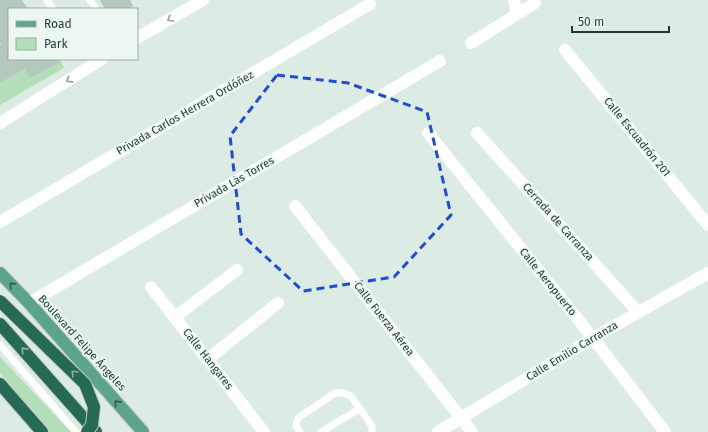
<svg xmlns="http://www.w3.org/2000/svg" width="708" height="432" viewBox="0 0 708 432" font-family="'Fira Sans',sans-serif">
<rect width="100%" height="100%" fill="#dcebe3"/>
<!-- green -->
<g fill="#b2dfba">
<path d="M61 62 64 68 0 105V83L25 69Z"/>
<path d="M0 357 71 432H50L0 373Z"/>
</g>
<!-- building -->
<g fill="#b4c8be">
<path d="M0 0H22L28 9H9V59H59L61 62 30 78 25 69 0 83V45L1 44 0 42Z"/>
<path d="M100 0H130L133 6 128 9H105Z"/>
</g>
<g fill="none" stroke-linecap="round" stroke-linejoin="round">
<defs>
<path id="primary" d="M0 273 29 303 143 432"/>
<g id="highway">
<path d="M0 324 96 432"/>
<path d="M0 384 42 432"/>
</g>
</defs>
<!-- primary casing -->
<use href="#primary" stroke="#c0c8c5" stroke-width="14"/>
<!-- highway casing -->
<use href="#highway" stroke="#c0c8c5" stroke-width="14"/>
<!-- lane -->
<g stroke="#fff" stroke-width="7">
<path d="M47 0 53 9"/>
<path d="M90 0 96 9"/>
<path d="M0 345 76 432"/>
<path d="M300 432 296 426 298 418 335 393H343L351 396 372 426V432"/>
<path d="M321 432 359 409"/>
</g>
<!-- street -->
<g stroke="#fff" stroke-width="12">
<path d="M514 0 517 14"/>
<path d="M137 38 203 0"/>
<path d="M471 43 535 3 534 0"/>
<path d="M565 50 708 225"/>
<path d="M0 123 102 59"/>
<path d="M428 133 593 338 665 432"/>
<path d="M477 133 638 312"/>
<path d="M295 206 472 432"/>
<path d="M0 222 370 4"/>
<path d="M151 287 264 432"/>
<path d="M29 303 440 61"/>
<path d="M175 317 237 270"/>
<path d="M208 359 278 303"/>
<path d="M438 432 593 338 708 273"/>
</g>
<!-- primary -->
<use href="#primary" stroke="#5ca58c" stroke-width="12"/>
<!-- highway -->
<use href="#highway" stroke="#266a56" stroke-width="12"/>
<defs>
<path id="highway-bridge" d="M0 301 85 384 94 407 92 425 87 432"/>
</defs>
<!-- highway-bridge casing -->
<use href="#highway-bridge" stroke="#c0c8c5" stroke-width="14" stroke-linecap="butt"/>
<!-- highway-bridge -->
<use href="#highway-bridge" stroke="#266a56" stroke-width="12"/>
</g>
<!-- one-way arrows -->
<defs><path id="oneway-chevron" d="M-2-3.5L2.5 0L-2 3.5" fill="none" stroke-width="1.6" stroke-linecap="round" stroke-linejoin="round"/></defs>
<g stroke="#8e9d98">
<use href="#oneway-chevron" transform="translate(170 19) rotate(150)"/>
<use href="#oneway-chevron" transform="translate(69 80) rotate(148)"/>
</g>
<g stroke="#305b4c">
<use href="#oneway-chevron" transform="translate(12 285) rotate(-134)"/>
<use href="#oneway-chevron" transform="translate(117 403) rotate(-132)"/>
</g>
<g stroke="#8ab0a4">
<use href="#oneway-chevron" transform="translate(24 350) rotate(-132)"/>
<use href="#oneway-chevron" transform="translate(74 373) rotate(-135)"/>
</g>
<!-- marked area -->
<path fill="none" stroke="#1d4ed8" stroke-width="3" stroke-dasharray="8 5" stroke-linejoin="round" d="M277 75 348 83 427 112 451 215 394 277 303 291 241 234 230 136Z"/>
<g text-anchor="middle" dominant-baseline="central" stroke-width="4" stroke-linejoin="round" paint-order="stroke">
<!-- street labels -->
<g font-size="11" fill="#1d3b30" stroke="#edf7f1">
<text transform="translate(185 113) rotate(-30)">Privada Carlos Herrera Ordóñez</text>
<text transform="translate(637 137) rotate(51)">Calle Escuadrón 201</text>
<text transform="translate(234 182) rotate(-30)">Privada Las Torres</text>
<text transform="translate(558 222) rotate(48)">Cerrada de Carranza</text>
<text transform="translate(548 282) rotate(51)">Calle Aeropuerto</text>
<text transform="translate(384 319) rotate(52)">Calle Fuerza Aérea</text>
<text transform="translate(82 343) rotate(48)">Boulevard Felipe Ángeles</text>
<text transform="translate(572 351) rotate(-31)">Calle Emilio Carranza</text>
<text transform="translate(208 359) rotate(52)">Calle Hangares</text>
</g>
</g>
<!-- legend -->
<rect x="8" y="8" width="130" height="52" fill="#edf7f1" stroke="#9aaca4"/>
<rect x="16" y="21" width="20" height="6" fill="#5ca58c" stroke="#9aaca4"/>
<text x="44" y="28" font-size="12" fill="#1d3b30">Road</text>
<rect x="16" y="38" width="20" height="12" fill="#b2dfba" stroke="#9aaca4"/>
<text x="44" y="48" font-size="12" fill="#1d3b30">Park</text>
<!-- scale -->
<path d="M572 26v6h97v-6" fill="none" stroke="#1d3b30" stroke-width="2"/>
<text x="578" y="26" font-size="12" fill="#1d3b30" stroke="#edf7f1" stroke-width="3" paint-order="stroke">50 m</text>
</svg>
